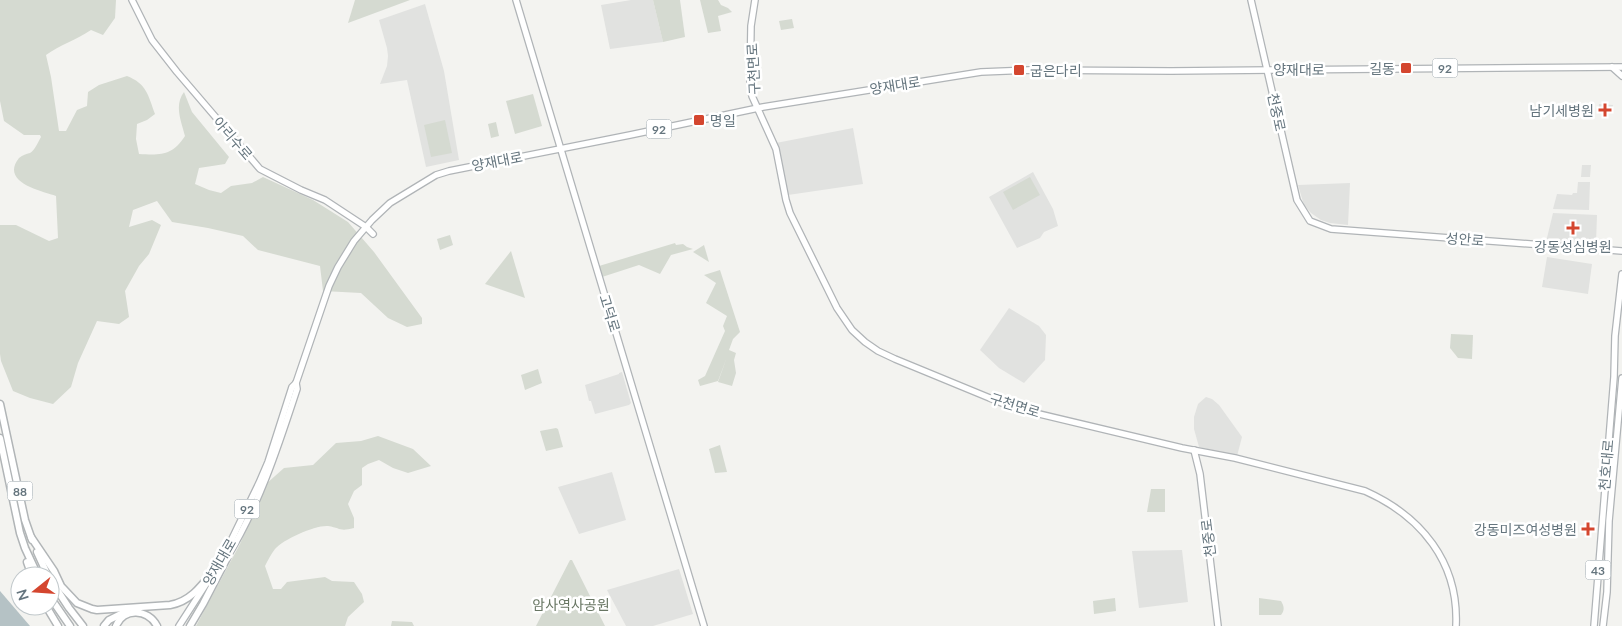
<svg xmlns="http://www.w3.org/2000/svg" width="1622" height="626" viewBox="0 0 1622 626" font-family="Lato,'Noto Sans KR',sans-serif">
<rect width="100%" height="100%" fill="#f3f3f0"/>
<!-- built -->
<g fill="#e1e2e0">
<path d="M631 0H653L663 42 610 49 601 5Z"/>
<path d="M425 4 444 71 459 160 426 167 407 80 380 84 387 66 388 56 387 48 379 20Z"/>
<path d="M1599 104 1613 105 1612 112 1598 113Z"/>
<path d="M853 128 863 184 788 195 779 148 776 143Z"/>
<path d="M1582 165H1591L1590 177H1581Z"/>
<path d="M1033 172 1053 209 1058 226 1044 232 1040 238 1017 248 989 197Z"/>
<path d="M1578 182H1590L1589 210 1553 209 1557 194 1572 195 1573 193H1577Z"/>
<path d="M1350 183 1348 225 1330 223 1321 220 1311 213 1304 205 1298 185Z"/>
<path d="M1553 213 1597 215 1596 243 1546 242Z"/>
<path d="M1547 257 1592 264 1588 294 1542 287Z"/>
<path d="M1009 308 1039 326 1046 335 1045 360 1024 383 999 368 980 350Z"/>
<path d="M622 372 631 403 629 405 595 414 591 401H589L585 385 619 374V373Z"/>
<path d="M1206 397 1212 399 1219 405 1242 437 1237 456 1199 447 1194 429V417L1198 404Z"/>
<path d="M612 472 626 520 579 534 558 487Z"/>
<path d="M1182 550 1188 602 1139 608 1132 551Z"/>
<path d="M679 569 693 614 653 626H626L607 590Z"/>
</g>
<!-- green -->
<g fill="#d5dad1">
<path d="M0 0H116L115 18 103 35 91 30C76 40 60 45 46 55L51 77 59 131H66L77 110 87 106 88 92 99 85 127 76C147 84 148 95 155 114L147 120 137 124 136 139 139 154C161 155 172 156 185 136 181 121 174 105 184 92L192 112 229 157 225 164 199 168 195 184 209 190 221 193 231 186 252 183 263 177 313 200 348 222 374 252 422 318V324L407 327 388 318 361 293 323 291 320 266 258 250 243 236 208 228 172 222 157 201 133 210 129 227 152 220 161 225 149 254 139 266 125 291 129 317 119 324 97 321 78 363 71 387 53 404 30 398 13 391 1 361 0 354V225H16L49 241 58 238 56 196C40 191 0 182 19 158 23 155 26 154 30 153 35 150 38 142 41 137L40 135H24L4 121 0 101Z"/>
<path d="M355 0H410L348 23Z"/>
<path d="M653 0H680L685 37 663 42Z"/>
<path d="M700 0H718L721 5 728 8 732 12 718 16 721 31 708 33Z"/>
<path d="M792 19 794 28 781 30 779 21Z"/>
<path d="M533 94 542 126 515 134 506 101Z"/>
<path d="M445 120 452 153 431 157 424 125Z"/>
<path d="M496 122 499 136 491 138 488 124Z"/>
<path d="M1030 177 1040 195 1013 210 1003 192Z"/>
<path d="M450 235 453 245 440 250 437 239Z"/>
<path d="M675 243 676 245 683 244 687 247 693 249 671 255 660 274 639 265 602 277 599 266Z"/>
<path d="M704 245 709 262 693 252Z"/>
<path d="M511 251 525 298 485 284Z"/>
<path d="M720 270 740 332 733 339 729 350 736 353 734 360 736 373 732 386 718 382 727 357 718 381 700 386 698 380 705 376 725 331 723 326 727 316 706 303 716 283 704 275Z"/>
<path d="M1451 334 1473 335 1472 359 1458 358 1450 348Z"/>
<path d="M538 369 542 383 525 390 521 375Z"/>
<path d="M556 428 558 429 563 447 546 451 540 431Z"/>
<path d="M378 436 413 449 431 466 408 473 393 468 379 460 368 464 362 468V485L354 491 348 504 354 518V528C339 532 341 528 328 526 315 525 284 539 275 549 271 554 268 560 265 566L273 589H281L287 582 325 577 332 581 354 582 362 594 364 602 348 617 345 626H196L240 544 266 484 284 468 313 465 336 443 361 441Z"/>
<path d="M720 445 727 472 715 473 709 449Z"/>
<path d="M1151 489H1165V512H1147Z"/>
<path d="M570 560H572L605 626H536Z"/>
<path d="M1115 598 1116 611 1094 614 1093 601Z"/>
<path d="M1259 598 1281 601C1284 606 1285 610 1281 615H1259Z"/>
<path d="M392 621 412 622 414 626H391Z"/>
</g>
<!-- water -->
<path fill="#b5c2c5" d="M0 591 30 626H0Z"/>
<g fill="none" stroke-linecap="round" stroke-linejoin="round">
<defs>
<g id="major">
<path d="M132 0 152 40 177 72 260 169 301 190 325 200 366 227 373 234"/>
<path d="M516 0 704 626"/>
<path d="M755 0 751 26 750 87 752 96 776 149 786 200 790 213 837 308 852 330 865 342 878 351 895 359 1014 408 1182 448 1235 458 1365 491C1421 516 1459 562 1456 626"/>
<path d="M1251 0 1297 200 1310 221 1331 229 1622 251"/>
<path d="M1612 67 1622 76"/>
<path d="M1194 450 1200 474 1218 626"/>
<path d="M226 559C259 506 278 447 297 389L296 383"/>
<path d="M217 567 229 545 259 483 268 462 292 387 296 383 329 286 338 267 354 241 372 220 390 203 436 175 449 171 630 135 763 107 981 72 1028 70 1171 71 1622 67"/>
<path d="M179 626 208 581"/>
<path d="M1594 626 1614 377 1615 336 1622 274"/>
<path d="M1603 626 1607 592 1609 521 1622 378"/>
</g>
<g id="highway">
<path d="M0 404 25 520 32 540"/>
<path d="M0 438 20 533 25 548 38 576"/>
<path d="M31 537 54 571 61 586 77 603 92 609 97 610 170 605C193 601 204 582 218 565"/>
<path d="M37 552 48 576"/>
<path d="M27 562 32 576"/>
<path d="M50 579 69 608 83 626"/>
<path d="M50 597 70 626"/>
<path d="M46 606 58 626"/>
<path d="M104 626 109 620 127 611"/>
<path d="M116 626C124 607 148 609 157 626"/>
<path d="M190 626 203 604 228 556"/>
</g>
</defs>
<!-- major casing -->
<use href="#major" stroke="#b0b4b7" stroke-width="8"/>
<!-- highway casing -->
<use href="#highway" stroke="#b1b5b7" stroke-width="9"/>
<!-- major -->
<use href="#major" stroke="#fff" stroke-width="5.5"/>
<!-- highway -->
<use href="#highway" stroke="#fff" stroke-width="6"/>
</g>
<!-- markers -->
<g fill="#d4462f" stroke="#fff" stroke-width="2">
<rect x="1400" y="62" width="12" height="12" rx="2.5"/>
<rect x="1013" y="64" width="12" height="12" rx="2.5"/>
<path d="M1602.5 102.5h5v5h5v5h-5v5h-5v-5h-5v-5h5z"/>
<rect x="693" y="114" width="12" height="12" rx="2.5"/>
<path d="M1570.5 220.5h5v5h5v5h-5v5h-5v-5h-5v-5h5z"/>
<path d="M1585.5 521.5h5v5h5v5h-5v5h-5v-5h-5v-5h5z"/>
</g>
<g text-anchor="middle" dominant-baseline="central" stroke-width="5" stroke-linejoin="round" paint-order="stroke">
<!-- shield labels -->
<g fill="#fff" stroke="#939ea5" stroke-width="1">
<rect x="1432.5" y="58.5" width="25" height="19" rx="4"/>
<rect x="646.5" y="119.5" width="25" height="19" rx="4"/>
<rect x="7.5" y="481.5" width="25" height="19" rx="4"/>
<rect x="234.5" y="499.5" width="25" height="19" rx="4"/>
<rect x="1585.5" y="560.5" width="25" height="19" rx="4"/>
</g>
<g font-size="12" font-weight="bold" fill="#65757e">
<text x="1445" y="68">92</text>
<text x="659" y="129">92</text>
<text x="20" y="491">88</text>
<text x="247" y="509">92</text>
<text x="1598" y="570">43</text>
</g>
<!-- poi labels -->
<g font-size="14" fill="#65757e" stroke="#fff" text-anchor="end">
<text x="1395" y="68">길동</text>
<text x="1030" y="70" text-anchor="start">굽은다리</text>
<text x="1594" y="110">남기세병원</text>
<text x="710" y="120" text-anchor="start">명일</text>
<text x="1573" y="246" text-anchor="middle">강동성심병원</text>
<text x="1577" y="529">강동미즈여성병원</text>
</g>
<!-- street labels -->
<g font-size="14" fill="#65757e" stroke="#fff">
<text transform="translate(753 69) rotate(-93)">구천면로</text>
<text x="1299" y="69">양재대로</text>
<text transform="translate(895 85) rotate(-9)">양재대로</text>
<text transform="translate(1277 112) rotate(78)">천중로</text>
<text transform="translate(233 138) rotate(49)">아리수로</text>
<text transform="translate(497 161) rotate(-11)">양재대로</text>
<text transform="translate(1465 239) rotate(4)">성안로</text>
<text transform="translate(610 313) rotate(73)">고덕로</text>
<text transform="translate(1015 405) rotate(17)">구천면로</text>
<text transform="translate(1606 465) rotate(-85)">천호대로</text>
<text transform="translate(1208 538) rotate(-97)">천중로</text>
<text transform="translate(219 562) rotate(-60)">양재대로</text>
</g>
<!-- park labels -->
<g font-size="14" fill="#687663" stroke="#fff">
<text x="571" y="604">암사역사공원</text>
</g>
</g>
<!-- north arrow -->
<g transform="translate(35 591) rotate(253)"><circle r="24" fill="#ffffff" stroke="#c1c8cb"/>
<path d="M0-4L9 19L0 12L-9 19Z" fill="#d4462f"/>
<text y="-8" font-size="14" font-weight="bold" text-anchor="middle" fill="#65757e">N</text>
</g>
</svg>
